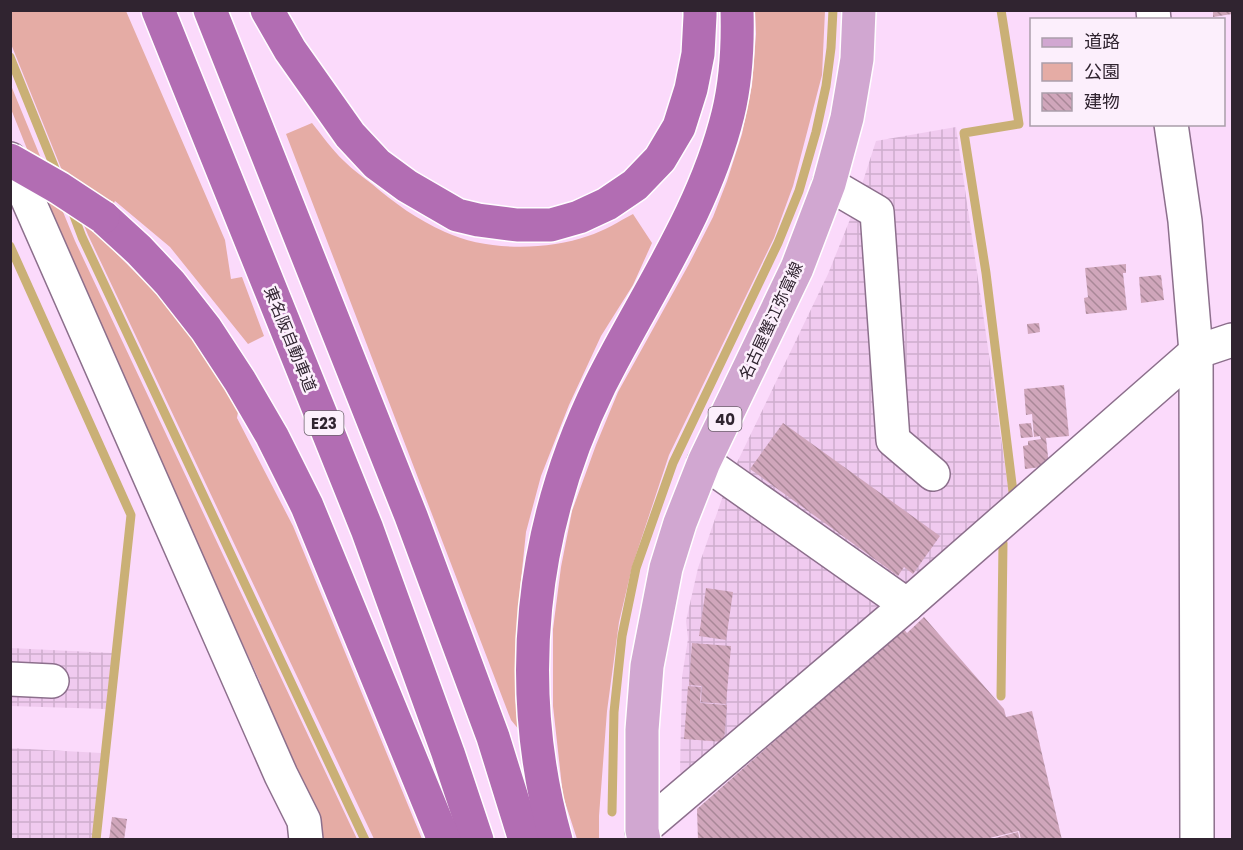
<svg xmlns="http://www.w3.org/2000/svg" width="1243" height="850" viewBox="0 0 1243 850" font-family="Poppins,'Noto Sans JP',sans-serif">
<defs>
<pattern id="industrial-grid" width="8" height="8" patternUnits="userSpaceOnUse" patternTransform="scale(1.5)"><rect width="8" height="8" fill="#f0caef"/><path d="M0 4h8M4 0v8" fill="none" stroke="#ceadcd"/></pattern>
<pattern id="building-back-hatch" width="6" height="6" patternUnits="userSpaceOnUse" patternTransform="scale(1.5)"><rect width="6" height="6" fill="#d0a6bb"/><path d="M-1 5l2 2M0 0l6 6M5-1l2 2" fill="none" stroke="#a98798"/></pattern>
</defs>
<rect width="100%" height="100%" fill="#fbdafb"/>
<!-- industrial -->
<g fill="url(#industrial-grid)">
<path d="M956 127 1010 500 906 590 733 471 828 274 853 212 876 141Z"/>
<path d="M725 490 889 604 687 780 680 772 682 677 688 639 686 621 698 568Z"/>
<path d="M10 648 112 653 106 709 11 706Z"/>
<path d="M10 748 101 753 92 839H11Z"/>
</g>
<!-- green -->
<g fill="#e5aca5">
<path d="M10 11H126L225 240 231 279 242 277 264 336 248 344 170 247 115 201 98 235 155 292 201 346 239 406 237 418 293 526 422 839H374L88 235 11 44Z"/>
<path d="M755 11H825L822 75 793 186 774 238 669 455 632 567 619 622 607 711 599 816V839H577L563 796 553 706V629L561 567 572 511 596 445 618 392 689 264 713 217 727 181 742 134 752 85 756 34Z"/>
<path d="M10 83 75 241 357 839H315L256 695 261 684 108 351 11 109Z"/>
<path d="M312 123C322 135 332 150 344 161 353 170 363 177 372 184 394 203 418 220 445 232 486 251 545 251 588 236 604 231 618 222 633 214L652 243 633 285 601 336 569 405 541 476 526 532 520 590 516 657 515 698 520 731 511 720 286 134Z"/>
</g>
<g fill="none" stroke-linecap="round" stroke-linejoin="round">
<!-- stream -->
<g stroke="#cab076" stroke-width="9">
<path d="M1001 10 1019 124 964 133 986 273 1013 492"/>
<path d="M10 57 58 176"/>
<path d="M71 208 82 237 365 840"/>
<path d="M10 246 131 515 96 840"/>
<path d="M1001 696 1003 543"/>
<path d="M612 812 614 712 622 636 636 568 673 463 778 243 799 191 816 132 826 86 831 48 833 10"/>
</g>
</g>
<!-- building -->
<g fill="url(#building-back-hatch)">
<path d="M1213 10H1232V14L1213 17Z"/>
<path d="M1126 264V273H1123L1127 310 1086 314 1084 298 1088 297 1085 268Z"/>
<path d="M1161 275 1164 300 1141 303 1139 277Z"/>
<path d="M1039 323 1040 332 1028 334 1027 324Z"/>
<path d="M1064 385 1069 436 1046 438 1049 466 1025 469 1023 446 1028 445V441L1041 439 1040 436 1034 437 1032 414 1026 415 1024 389Z"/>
<path d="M783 423 940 536 913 574 904 567 898 576 750 469Z"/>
<path d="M1031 423 1033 437 1021 438 1019 424Z"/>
<path d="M706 588 733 592 726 640 699 636Z"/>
<path d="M924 617 1004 709 1006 717 1032 711 1062 840H1021L1019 831 981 840H698L697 809 903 628 907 633Z"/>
<path d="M692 643 731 646 726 704 701 702 702 686 689 685Z"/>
<path d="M688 686 701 687 700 703 727 705 724 742 684 739Z"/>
<path d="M112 817 127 819 124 840H109Z"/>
<path d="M1018 832 1020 840H991V839Z"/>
</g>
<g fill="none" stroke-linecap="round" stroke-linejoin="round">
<defs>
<g id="minor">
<path d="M1153 10 1154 20"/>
<path d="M1171 124 1185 221 1196 352 1197 840"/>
<path d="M10 159 281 775 304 821 306 840"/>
<path d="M829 184 877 212 893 440 933 474"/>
<path d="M704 462 907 605"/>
<path d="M10 679 52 681"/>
<path d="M642 830 907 605 1196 352 1232 340"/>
</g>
<path id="major" d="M644 840 642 830V730L647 666 666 568 680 523 704 462 797 268 829 184 847 118 857 59 859 10"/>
<g id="highway">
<path d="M158 10 367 529 448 753 477 840"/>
<path d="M210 10 411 516 493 737 525 840"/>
<path d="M267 10 290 50 350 135 377 164 407 186 457 215 478 220 517 225H551L579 217 607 204 635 185 660 159 679 127 691 89 698 54 700 16V10"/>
<path d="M103 217 139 250 170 283 206 329 240 381 272 436 307 506 444 840"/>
<path d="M556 840C513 686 530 528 600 385 645 295 704 212 728 114 736 81 738 45 737 10"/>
</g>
</defs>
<!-- minor casing -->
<use href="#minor" stroke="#8c6f8c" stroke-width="36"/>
<!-- major casing -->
<use href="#major" stroke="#fff" stroke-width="36"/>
<!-- highway casing -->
<use href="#highway" stroke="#fff" stroke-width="36"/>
<!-- minor -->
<use href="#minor" stroke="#fff" stroke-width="33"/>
<!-- major -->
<use href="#major" stroke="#d1a7d1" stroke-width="33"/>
<!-- highway -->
<use href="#highway" stroke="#b26db3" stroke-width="33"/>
<defs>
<path id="highway-bridge" d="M10 160 59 188 103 217"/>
</defs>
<!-- highway-bridge casing -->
<use href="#highway-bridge" stroke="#fff" stroke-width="36" stroke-linecap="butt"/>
<!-- highway-bridge -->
<use href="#highway-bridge" stroke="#b26db3" stroke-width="33"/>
</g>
<g text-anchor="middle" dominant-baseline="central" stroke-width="5" stroke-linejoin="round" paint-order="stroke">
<!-- shield labels -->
<g fill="#fceffc" stroke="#6d616d" stroke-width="1.5">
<rect x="708.5" y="407" width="33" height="24" rx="4.5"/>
<rect x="304.5" y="411" width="39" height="24" rx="4.5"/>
</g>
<g font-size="15" font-weight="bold" fill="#302430">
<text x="725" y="419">40</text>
<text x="324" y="423">E23</text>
</g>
<!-- street labels -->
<g font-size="16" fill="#302430" stroke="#fceffc">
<text transform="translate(771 321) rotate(-65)">名古屋蟹江弥富線</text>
<text transform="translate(290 339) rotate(68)">東名阪自動車道</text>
</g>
</g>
<!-- border -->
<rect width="1243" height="850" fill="none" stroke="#302430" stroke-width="24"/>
<!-- legend -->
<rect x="1030" y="18" width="195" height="108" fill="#fceffc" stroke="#aa9eaa" stroke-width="1.5"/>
<rect x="1042" y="38" width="30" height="9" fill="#d1a7d1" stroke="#aa9eaa" stroke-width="1.5"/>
<text x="1084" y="48" font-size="18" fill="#302430">道路</text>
<rect x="1042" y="63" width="30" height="18" fill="#e5aca5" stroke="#aa9eaa" stroke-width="1.5"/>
<text x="1084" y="78" font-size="18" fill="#302430">公園</text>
<rect x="1042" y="93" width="30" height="18" fill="url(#building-back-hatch)" stroke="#aa9eaa" stroke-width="1.5"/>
<text x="1084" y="108" font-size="18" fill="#302430">建物</text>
</svg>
